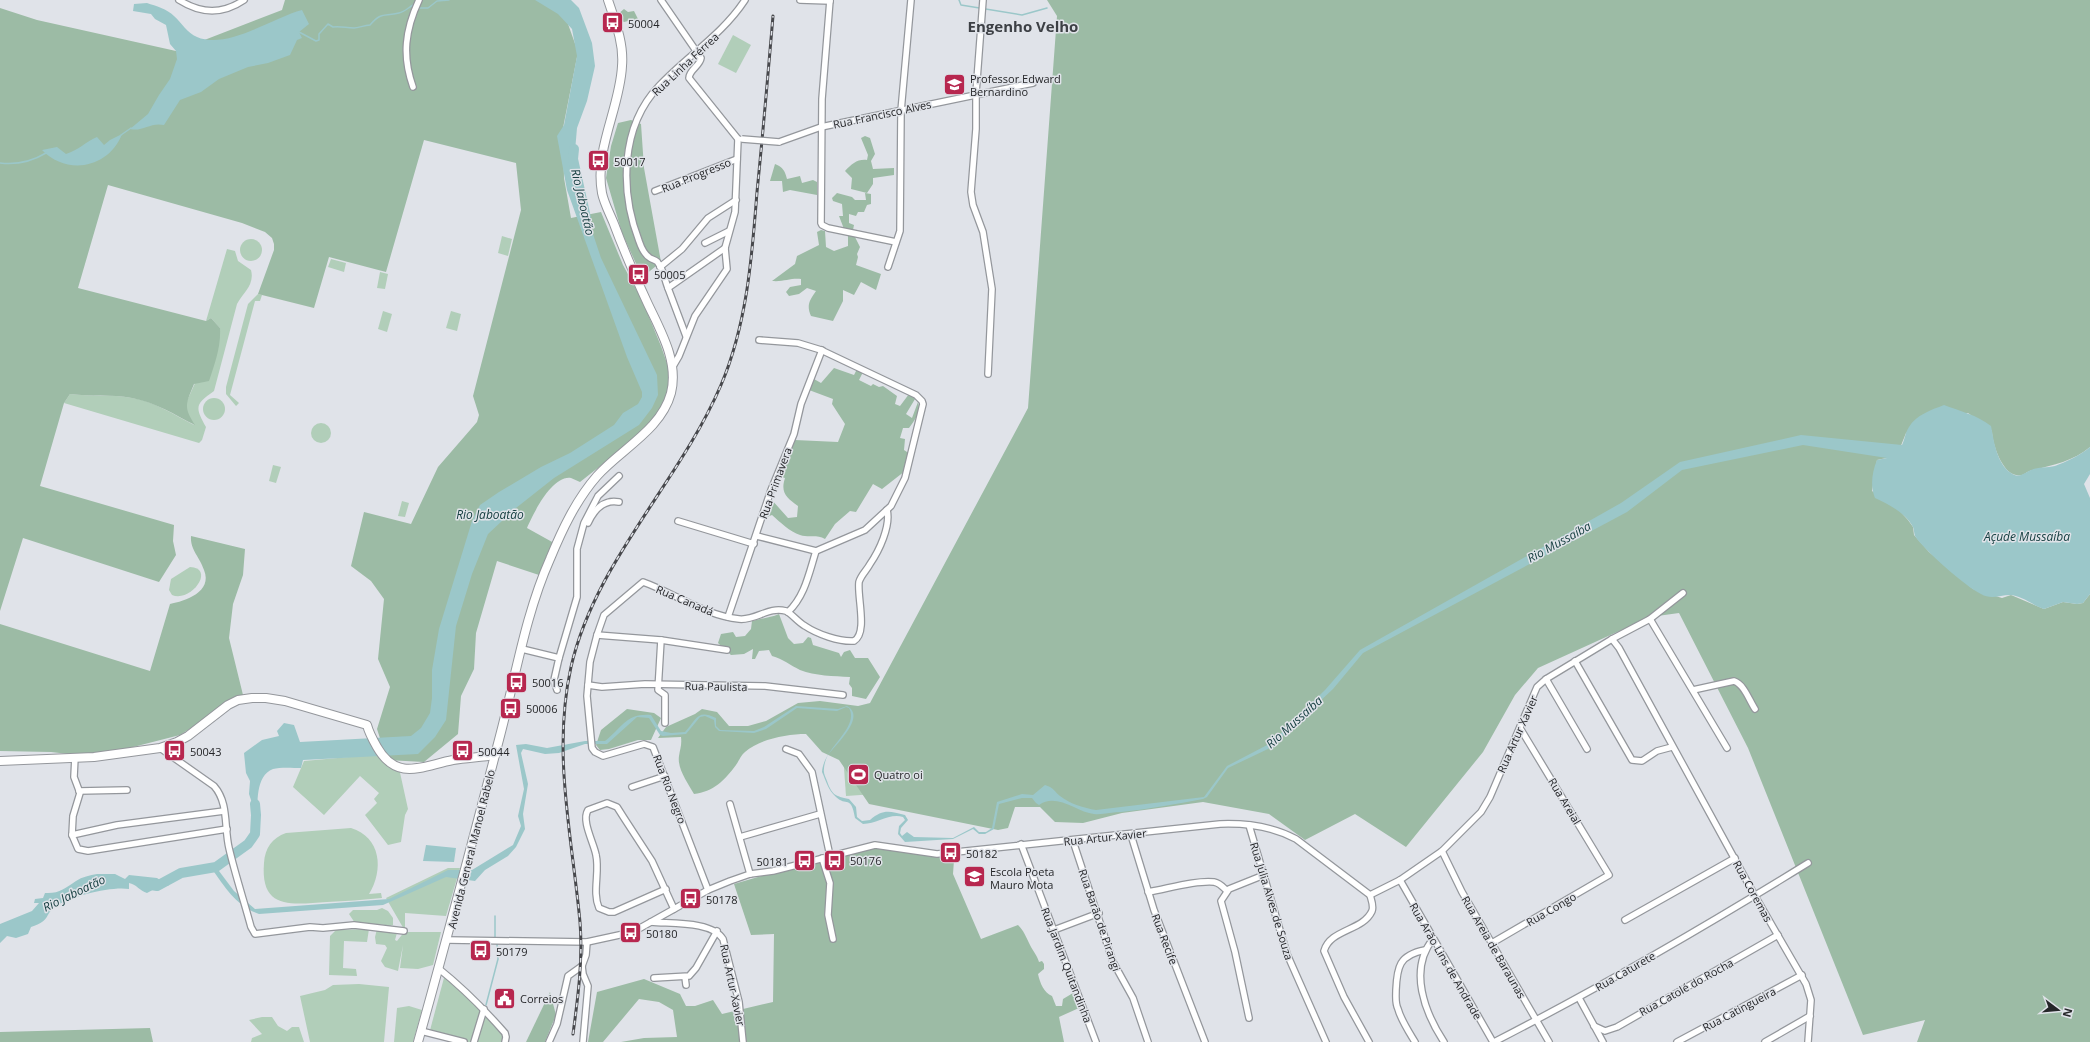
<svg xmlns="http://www.w3.org/2000/svg" width="2090" height="1042" viewBox="0 0 2090 1042" font-family="'Open Sans',sans-serif">
<rect width="100%" height="100%" fill="#e0e3e9"/>
<!-- green -->
<g fill="#b1ceb9">
<path d="M733 35 751 45 736 73 718 64Z"/>
<path d="M502 236 512 239 508 256 498 253Z"/>
<circle cx="251" cy="250" r="11"/>
<path d="M227 249 235 251 238 261 251 270C255 285 243 293 237 304L214 391C196 404 194 406 206 427L202 440 199 443 64 403 70 394C91 397 111 394 132 398 154 401 174 415 194 425L187 413 186 403 220 328 211 318 206 321Z"/>
<path d="M331 259 346 263 344 272 328 267Z"/>
<path d="M380 272 388 274 385 289 377 288Z"/>
<path d="M258 294 262 295 260 301H255L230 395 239 403 236 406 226 394V387L248 304Z"/>
<path d="M383 311 392 314 387 332 378 329Z"/>
<path d="M451 311 461 314 457 331 446 328Z"/>
<circle cx="214" cy="409" r="11"/>
<circle cx="321" cy="433" r="10"/>
<path d="M273 465 281 467 276 483 269 481Z"/>
<path d="M402 501 409 503 405 517 398 516Z"/>
<path d="M190 567C216 568 191 603 172 595L169 590 171 579Z"/>
<path d="M843 754 875 794 846 796Z"/>
<path d="M371 755 383 757 399 768 408 809 405 815 401 842 388 845 365 815 377 803 374 799 379 793 360 776 324 815 293 787 304 761Z"/>
<path d="M351 828C381 837 384 870 369 894L381 893 382 898C363 900 345 901 327 902 293 904 260 911 264 863 265 848 272 838 286 833Z"/>
<path d="M448 868H460L446 916 405 913V932H441L433 965 418 969 400 968 403 945 398 971 385 967 381 961 387 948 385 945 376 944 375 937 377 929 386 925 355 923 349 914 353 910H377L382 908 388 911 393 918V925H390L397 927 398 929 395 940 397 941 405 931 386 898Z"/>
<path d="M369 929 367 942 344 941 343 968 356 969 357 976 329 975 330 936 336 930Z"/>
<path d="M445 974 505 1034V1042H461L429 1034Z"/>
<path d="M359 984 389 987 384 1042H310L300 996 325 990 333 985Z"/>
<path d="M409 1006 422 1010 413 1042H394L397 1008Z"/>
<path d="M262 1017H272L278 1026 287 1031 292 1027H299L304 1042H251L252 1038 262 1034 249 1020Z"/>
</g>
<!-- forest -->
<g fill="#9cbba5">
<path d="M285 0H546L563 10 578 52 563 128 564 178 571 218 601 212 623 265 642 300 661 346 670 372 669 389 662 408 637 437 580 482C577 481 574 479 571 478 552 475 533 514 527 528L554 543 539 575 497 561 476 633 474 669 461 696 458 734 424 762 387 760 377 729 390 687 378 659 384 599 371 581 351 566 364 512 411 524 438 467 477 422 479 415 473 396 521 210 516 163 424 140 386 272 329 257 314 308 258 294 274 250V244L272 238 265 232 242 223 108 185 78 288 206 321 211 318 220 328C221 347 215 363 209 381L194 384C186 404 183 407 195 425 175 415 155 402 132 398 111 394 91 397 70 394L64 403 40 486 174 525 173 541 176 555 159 582 23 538 0 611V8L37 20 176 51 282 10Z"/>
<path d="M1047 0H2090V447C2074 461 2053 465 2033 470 2026 471 2024 477 2016 475 2002 473 1992 443 1992 431L1968 413H1962L1950 408 1906 433 1900 448 1891 457 1877 460 1872 491 1898 509 1908 520 1913 527 1914 535 1929 552 1973 589 2002 598 2011 595 2044 609 2063 602 2077 604 2083 603 2090 594V1042H1917L1925 1020 1863 1035 1748 748 1679 613 1650 617 1538 668 1515 695 1483 752 1406 847 1355 814 1305 840 1269 814 1203 802 1122 813 1083 823 1055 822 1040 807H1015L1008 828 998 830 869 804 839 760 822 752 806 734C787 734 760 739 745 752 741 755 739 761 736 765 725 780 713 792 694 794 688 783 677 769 679 756 680 749 682 745 681 737L658 738 666 727 695 714 702 709 717 712 729 726H748L766 721 798 703 820 701 858 706 870 703 1028 408 1057 16Z"/>
<path d="M624 9 628 12 634 11 638 19 631 26 628 21 624 22 620 20 618 14Z"/>
<path d="M631 120 641 124 644 168 661 262 645 275 638 268 622 233 606 178 611 146 618 123Z"/>
<path d="M865 136 870 138 875 154 871 161 873 169 894 168V175L873 178V184L867 193 851 189 852 178 845 171C852 164 857 159 867 160L868 155 861 138Z"/>
<path d="M775 164C783 167 785 171 787 179L800 176 802 183 813 180 817 182V195L790 190 783 192 782 181H770Z"/>
<path d="M837 193 852 197 855 200H866L865 193 871 194V204L867 205 864 212H858L856 216 849 214V223L854 225 853 230 844 229 839 216H843L842 204 833 201 832 198Z"/>
<path d="M821 230 825 231 826 247 834 251 848 246V234L854 235 860 247 857 254 858 257 856 265 881 274 876 290 861 282 854 295 843 290V301L833 321 811 316C806 305 810 300 816 291L807 288 799 294 789 296 786 292 790 287 801 285V279C790 278 784 282 772 281L795 264 797 256 819 245 817 232Z"/>
<path d="M834 368 854 375 857 369 864 370 859 380 871 386 873 384 879 387 883 386 897 396 895 404 900 406 909 394 915 399 906 414 912 418 918 402C921 412 915 420 909 428H903L900 438 905 439 904 450 910 454 905 471 882 489 873 484 856 512 850 511 835 524 825 539C817 534 809 538 800 535 790 532 780 522 772 515L767 517 771 499 788 518 797 517 798 506C787 498 780 493 785 478L781 477 784 465 795 440 838 442 845 424 832 404 833 399 809 390 814 379 821 383Z"/>
<path d="M191 536 245 549 243 575 233 604 229 638 243 695 180 735 94 757 51 752 0 751V624L150 671 170 604C185 601 213 592 204 570 200 557 190 550 191 536Z"/>
<path d="M779 614 788 638 794 644 803 643 808 637 811 638 813 645 839 653 841 657 844 652 850 650 855 658H868L880 677 866 699 852 696V688L849 684 850 677C834 676 815 676 800 670 790 665 783 659 772 656L769 650 759 651 755 659H752L753 649 744 654 731 655 718 643 721 634 733 632 736 637 745 636 751 629 752 621C762 618 770 618 779 614Z"/>
<path d="M627 709 654 713 661 718 651 740H638L609 749 600 750 596 745 601 730Z"/>
<path d="M883 845 949 854 954 860 953 874 981 939 1018 925C1024 931 1026 937 1030 945 1033 951 1037 955 1039 962L1042 961 1044 964V969L1038 974C1040 983 1044 993 1052 996L1056 1006H1062L1063 999 1073 993 1079 1008 1059 1017 1064 1042H621L644 1038 677 1037 673 1010 659 1002 639 999 603 1042H588L597 992 644 979 680 994 686 1006H695L713 1000 722 1014 773 1002 774 934 751 935 734 884 822 858Z"/>
<path d="M550 992 556 1015 545 1042H526Z"/>
<path d="M150 1028 153 1042H0V1032Z"/>
</g>
<!-- water -->
<g fill="#9bc7c9">
<path d="M535 0H571L579 8 592 43 595 66 587 101 577 128 573 174 601 258 657 375 658 395 652 408 639 425 554 478 516 508 488 534 472 574 456 626 446 720 435 737 418 754 303 760 301 768C293 768 280 767 273 769 255 776 258 803 257 818L249 794 250 781 246 773 244 753 262 740 279 736 277 731 284 723 294 725 300 742 411 736 421 728 430 713 432 698V670L439 629 472 521 480 505 499 492 541 467 570 453 614 425 623 413 638 404 642 397V392L627 357 567 190 557 136 564 125 577 56 572 29 558 14Z"/>
<path d="M147 3C156 6 167 9 174 16 182 23 187 33 197 37 227 50 272 18 302 10L309 24 299 32 302 38 297 40 290 55 268 63 248 67 219 79 201 92 180 100 164 125C150 122 143 132 130 129L148 114 159 95 170 79 177 59 176 51 170 44 166 25 155 19 151 14 133 11 134 4Z"/>
<path d="M122 134C109 168 67 176 42 150L57 147 66 154C79 150 85 142 97 137L104 145 110 140Z"/>
<path d="M1944 405C1960 411 1977 415 1991 426 1994 442 1997 464 2011 473 2019 479 2024 473 2031 470 2037 467 2047 468 2055 466 2066 462 2081 455 2090 447V474L2084 484 2090 498V594L2083 603 2077 604 2063 602 2044 609C2034 606 2021 595 2010 595 2000 595 1991 600 1981 594 1966 587 1923 549 1915 536 1914 533 1914 529 1913 527 1906 513 1888 504 1875 498 1870 486 1872 472 1877 460L1887 458 1803 445 1682 470 1627 512 1363 653 1333 689 1270 748 1228 768 1207 797 1203 799C1176 804 1149 809 1121 812 1113 812 1102 815 1094 814 1077 812 1056 792 1039 805L1036 803 1032 798H1022L999 804 994 829 985 834H979L973 829 953 839 905 842 898 834 899 826 905 820 903 817C889 813 877 824 863 824L855 818C851 794 846 807 836 797 828 790 826 781 822 772 823 748 860 728 849 708L846 707 837 711 797 708 766 729 754 733 719 731 715 727 714 720 705 716 700 717 686 734 663 736 660 735 649 718 637 717 607 744H585L559 753 545 754 523 749 521 753 528 784 523 814 525 829 516 847 508 856 485 870 475 881 446 877 383 905 259 914C236 906 225 887 212 869L216 867 234 891 255 909 389 899 448 870H472L513 845 521 826 518 816 524 789 516 745 526 744 547 748 585 741H605C622 728 626 713 651 715L661 731 671 733 685 732C697 719 697 709 716 718V726L720 730 754 731 764 727 796 706 838 709 847 706C867 717 835 745 828 755 826 758 824 765 824 769 823 773 826 778 827 781 832 795 835 796 849 799L856 807 857 817 862 821 870 820C883 809 889 811 905 815L908 820 901 828 900 833 902 836 907 832 914 837 953 838 974 827 979 832H986L992 828 997 802 1022 794 1033 795 1045 785C1053 787 1055 792 1060 796 1070 804 1084 808 1096 810L1204 797 1227 766 1271 743 1325 690 1360 650 1621 503 1680 462 1801 435 1902 445C1905 439 1905 433 1909 427 1916 415 1931 410 1944 405Z"/>
<path d="M426 845 456 848 454 862 423 861Z"/>
<path d="M97 874H115L125 879 129 875 157 878 169 886H160L147 893C140 891 136 884 129 883V889C112 886 71 896 56 906 44 914 52 920 31 927L28 934 16 938 7 936 0 943V924L32 911 39 903H34L35 899 43 898 45 893C59 894 65 888 76 881 82 877 90 875 97 874Z"/>
</g>
<g fill="none" stroke-linecap="round" stroke-linejoin="round">
<!-- stream -->
<g stroke="#9bc7c9" stroke-width="1.5">
<path d="M959 0 961 5 1022 15 1047 8"/>
<path d="M419 8H428L437 1 449 0"/>
<path d="M299 32 316 41 319 40V34L328 24 333 27C341 26 346 28 354 28 359 28 364 25 370 25 382 11 384 17 399 13 404 12 408 8 413 5"/>
<path d="M121 135 131 128"/>
<path d="M0 163C17 165 31 162 46 153"/>
<path d="M495 937V916"/>
<path d="M486 1005 498 959 497 944"/>
</g>
<!-- river -->
<g stroke="#9bc7c9" stroke-width="10">
<path d="M574 149 573 159 586 218"/>
<path d="M151 885 157 886 181 873 216 867 248 844 255 834 256 815 255 804"/>
</g>
<defs>
<g id="street">
<path d="M179 0C201 14 222 15 244 0"/>
<path d="M661 0 701 58C700 66 689 70 689 78L738 139"/>
<path d="M800 0 830 1"/>
<path d="M830 0 822 99 821 223 822 225 828 228 896 242"/>
<path d="M983 0 976 93V129L971 192 973 205 983 232 992 289 988 374"/>
<path d="M413 87C402 56 405 30 419 0"/>
<path d="M779 142 821 127 1033 83"/>
<path d="M655 191 737 159"/>
<path d="M705 243 729 231"/>
<path d="M660 267 682 249 708 218 736 200"/>
<path d="M888 267 900 231 901 111 911 0"/>
<path d="M668 288C665 281 663 268 658 263 657 260 653 260 650 258 645 255 641 247 639 241 620 191 620 127 659 86 687 56 722 35 745 0"/>
<path d="M686 336 668 288 725 248"/>
<path d="M672 368 679 356 695 316 727 269 725 248 735 212 738 139"/>
<path d="M678 521 754 544"/>
<path d="M588 523C594 510 604 499 619 502"/>
<path d="M757 536 816 551 865 530 891 506 905 478 923 404 922 401 916 395 821 350 798 343 759 340"/>
<path d="M788 612C805 596 809 573 816 551"/>
<path d="M728 617 771 490 794 434 801 404 822 350"/>
<path d="M1650 619 1727 748"/>
<path d="M597 635 661 640 727 650"/>
<path d="M1612 639 1619 648 1755 896 1806 984 1811 1000 1808 1042"/>
<path d="M661 640 658 690 665 695V723"/>
<path d="M522 649 559 658 554 680 557 690"/>
<path d="M559 658 577 597V549L584 523 598 496 619 476"/>
<path d="M1575 661 1632 760 1642 761 1657 751 1672 747"/>
<path d="M1546 679 1587 749"/>
<path d="M588 685 602 687 645 684 765 686 843 695"/>
<path d="M1693 690 1734 681C1744 684 1749 700 1755 709"/>
<path d="M160 748 214 786C229 803 224 827 229 848 235 874 244 901 251 927L255 934 310 927 323 928 354 925 404 931"/>
<path d="M786 749 799 754 812 772 830 856"/>
<path d="M632 787 665 776"/>
<path d="M79 791 127 790"/>
<path d="M730 804 750 874"/>
<path d="M224 811 117 825 72 835 78 849 88 851 227 829"/>
<path d="M1249 825 1287 954 1326 1042"/>
<path d="M72 835 73 816 80 793 74 777 75 757"/>
<path d="M1131 835 1154 910 1205 1042"/>
<path d="M740 837 820 814"/>
<path d="M1073 841 1113 962 1133 998 1148 1042"/>
<path d="M1021 844 1096 1042"/>
<path d="M1442 851 1462 892 1549 1042"/>
<path d="M822 858 830 883 828 915 833 939"/>
<path d="M1400 880 1493 1042"/>
<path d="M666 889 614 912H609L599 908C592 892 600 872 596 855 594 843 581 821 588 810L607 803 617 807 624 818 652 861 674 909"/>
<path d="M708 890 653 747 644 744 603 756 595 752 592 748 587 696 590 662 597 635 604 615 643 582C674 593 706 616 739 619 756 621 768 606 786 611 792 614 798 622 805 626 817 634 839 642 854 641 868 633 857 597 859 582 861 575 867 570 870 564 879 551 891 526 887 510"/>
<path d="M1148 892C1167 889 1195 880 1214 882 1220 883 1223 887 1227 891"/>
<path d="M1370 895 1400 880 1442 851 1481 812 1490 797 1537 687 1546 679 1612 639 1650 619 1683 593"/>
<path d="M1625 920 1735 858"/>
<path d="M651 922C671 924 712 921 723 939L739 1002 743 1042"/>
<path d="M1054 930 1099 913"/>
<path d="M1433 939C1408 970 1425 1013 1444 1042"/>
<path d="M448 940 587 942 633 932 708 890 730 881 750 874 773 871 875 845 937 854 1220 824C1247 823 1272 826 1296 839L1370 895C1371 899 1374 906 1372 911 1363 931 1330 929 1324 951L1344 997 1369 1042"/>
<path d="M1492 943 1609 875 1520 728"/>
<path d="M438 968C463 988 484 1009 505 1033L506 1037 505 1042"/>
<path d="M685 977 686 985"/>
<path d="M654 978 689 976 696 968 717 931"/>
<path d="M1579 998 1603 1042"/>
<path d="M1249 1018 1235 952 1221 901 1229 889 1264 875"/>
<path d="M1594 1026 1605 1031 1617 1027 1778 935"/>
<path d="M421 1031 464 1042"/>
<path d="M474 1042 484 1009"/>
<path d="M549 1042 557 1024 568 976 582 966"/>
<path d="M583 1042 588 986 583 974 582 966 586 955 587 942"/>
<path d="M1415 1042C1409 1032 1401 1020 1398 1009 1395 1003 1396 997 1396 990 1397 967 1399 955 1425 950"/>
<path d="M1494 1042C1601 987 1706 926 1808 863"/>
<path d="M1677 1042 1802 975"/>
<path d="M1765 1042 1810 1016"/>
</g>
<path id="secondary" d="M0 761 94 757 160 748 177 742 188 736 228 705 238 700 252 698H266L285 701 367 725C369 733 373 740 377 747 397 782 422 766 453 760 467 758 481 757 495 755"/>
<path id="primary" d="M418 1042C447 939 474 836 501 732 516 674 526 613 550 559 562 530 576 500 597 476 621 449 661 430 671 393 679 361 660 330 647 302 635 276 624 251 614 224 610 214 604 203 602 193 594 149 620 108 622 66 624 43 615 21 608 0"/>
</defs>
<!-- street casing -->
<use href="#street" stroke="#94979c" stroke-width="8"/>
<!-- secondary casing -->
<use href="#secondary" stroke="#94979c" stroke-width="10"/>
<!-- primary casing -->
<use href="#primary" stroke="#94979c" stroke-width="10"/>
<!-- street -->
<use href="#street" stroke="#fff" stroke-width="5.5"/>
<!-- secondary -->
<use href="#secondary" stroke="#fff" stroke-width="8"/>
<!-- primary -->
<use href="#primary" stroke="#fff" stroke-width="8"/>
<defs>
<path id="rail" d="M573 1034C578 997 583 960 580 922 572 836 552 753 571 667 595 562 679 483 721 385 747 324 752 257 757 192 763 133 768 74 773 16"/>
</defs>
<!-- rail casing -->
<use href="#rail" stroke="#47484c" stroke-width="3"/>
<!-- rail -->
<use href="#rail" stroke="#e0e3e9" stroke-width="1.5" stroke-dasharray="4.5" stroke-linecap="butt"/>
<defs>
<path id="street-bridge" d="M742 139 779 142"/>
</defs>
<!-- street-bridge casing -->
<use href="#street-bridge" stroke="#94979c" stroke-width="8" stroke-linecap="butt"/>
<!-- street-bridge -->
<use href="#street-bridge" stroke="#fff" stroke-width="5.5"/>
</g>
<!-- icons -->
<defs>
<symbol id="bus-square" viewBox="-11 -11 22 22"><rect x="-9" y="-9" width="18" height="18" rx="4" fill="#b7274f" stroke="#e0e3e9"/><path d="M-5-6H5V4H4V6H2V4H-2V6H-4V4H-5ZM-3.5-4V0h7V-4ZM-3.5 1.2v1.5H-2V1.2ZM2 1.2v1.5H3.5V1.2Z" fill="#fff"/></symbol>
<symbol id="school-square" viewBox="-11 -11 22 22"><rect x="-9" y="-9" width="18" height="18" rx="4" fill="#b7274f" stroke="#e0e3e9"/><path d="M0-5L7-2L0 1L-7-2ZM-4 1L0 2.5L4 1V4Q0 6-4 4Z" fill="#fff"/></symbol>
<symbol id="stadium-square" viewBox="-11 -11 22 22"><rect x="-9" y="-9" width="18" height="18" rx="4" fill="#b7274f" stroke="#e0e3e9"/><path d="M0-5a6.5 5 0 1 0 0 10a6.5 5 0 1 0 0-10ZM-3.5-1.8h7v3.6h-7Z" fill="#fff"/></symbol>
<symbol id="civic-square" viewBox="-11 -11 22 22"><rect x="-9" y="-9" width="18" height="18" rx="4" fill="#b7274f" stroke="#e0e3e9"/><path d="M-.6-6.5H3V-4.5H.6V-3L4-1V1h2V6H-6V1h2V-1L-.6-3ZM-1.2 2.5V6h2.4V2.5Z" fill="#fff"/></symbol>
</defs>
<g fill-rule="evenodd">
<use href="#bus-square" x="600" y="10" width="25" height="25"/>
<use href="#school-square" x="942" y="72" width="25" height="25"/>
<use href="#bus-square" x="586" y="148" width="25" height="25"/>
<use href="#bus-square" x="626" y="262" width="25" height="25"/>
<use href="#bus-square" x="504" y="670" width="25" height="25"/>
<use href="#bus-square" x="498" y="696" width="25" height="25"/>
<use href="#bus-square" x="162" y="738" width="25" height="25"/>
<use href="#bus-square" x="450" y="738" width="25" height="25"/>
<use href="#stadium-square" x="846" y="762" width="25" height="25"/>
<use href="#bus-square" x="938" y="840" width="25" height="25"/>
<use href="#bus-square" x="822" y="848" width="25" height="25"/>
<use href="#bus-square" x="792" y="848" width="25" height="25"/>
<use href="#school-square" x="962" y="864" width="25" height="25"/>
<use href="#bus-square" x="678" y="886" width="25" height="25"/>
<use href="#bus-square" x="618" y="920" width="25" height="25"/>
<use href="#bus-square" x="468" y="938" width="25" height="25"/>
<use href="#civic-square" x="492" y="986" width="25" height="25"/>
</g>
<g text-anchor="middle" dominant-baseline="central" stroke-width="3" stroke-linejoin="round" paint-order="stroke">
<!-- poi labels -->
<g font-size="11" fill="#252629" stroke="#e0e3e9" text-anchor="start">
<text x="628" y="23">50004</text>
<text x="970" y="78">Professor Edward<tspan x="970" dy="13">Bernardino</tspan></text>
<text x="614" y="161">50017</text>
<text x="654" y="274">50005</text>
<text x="532" y="682">50016</text>
<text x="526" y="708">50006</text>
<text x="190" y="751">50043</text>
<text x="478" y="751">50044</text>
<text x="874" y="774">Quatro oi</text>
<text x="966" y="853">50182</text>
<text x="850" y="860">50176</text>
<text x="788" y="861" text-anchor="end">50181</text>
<text x="990" y="871">Escola Poeta<tspan x="990" dy="13">Mauro Mota</tspan></text>
<text x="706" y="899">50178</text>
<text x="646" y="933">50180</text>
<text x="496" y="951">50179</text>
<text x="520" y="998">Correios</text>
</g>
<!-- street labels -->
<g font-size="11" fill="#252629" stroke="#e0e3e9">
<text transform="translate(685 64) rotate(-43)">Rua Linha Férrea</text>
<text transform="translate(882 114) rotate(-12)">Rua Francisco Alves</text>
<text transform="translate(696 175) rotate(-22)">Rua Progresso</text>
<text transform="translate(775 483) rotate(-70)">Rua Primavera</text>
<text transform="translate(685 600) rotate(23)">Rua Canadá</text>
<text transform="translate(716 686) rotate(1)">Rua Paulista</text>
<text transform="translate(1517 734) rotate(-66)">Rua Artur Xavier</text>
<text transform="translate(670 789) rotate(69)">Rua Rio Negro</text>
<text transform="translate(1565 801) rotate(59)">Rua Areial</text>
<text transform="translate(1105 837) rotate(-6)">Rua Artur Xavier</text>
<text transform="translate(471 849) rotate(-76)">Avenida General Manoel Rabelo</text>
<text transform="translate(1753 891) rotate(61)">Rua Coremas</text>
<text transform="translate(1272 901) rotate(73)">Rua Júlia Alves de Souza</text>
<text transform="translate(1551 909) rotate(-30)">Rua Congo</text>
<text transform="translate(1100 920) rotate(71)">Rua Barão de Pirangi</text>
<text transform="translate(1165 939) rotate(69)">Rua Recife</text>
<text transform="translate(1494 947) rotate(60)">Rua Areia de Baraunas</text>
<text transform="translate(1446 961) rotate(60)">Rua Arão Lins de Andrade</text>
<text transform="translate(1067 965) rotate(69)">Rua Jardim Quitandinha</text>
<text transform="translate(1625 971) rotate(-30)">Rua Caturete</text>
<text transform="translate(733 985) rotate(78)">Rua Artur Xavier</text>
<text transform="translate(1686 987) rotate(-29)">Rua Catolé do Rocha</text>
<text transform="translate(1739 1009) rotate(-28)">Rua Catingueira</text>
</g>
<!-- water labels -->
<g font-size="12" font-style="italic" fill="#174042" stroke="#e0e3e9">
<text transform="translate(583 202) rotate(77)">Rio Jaboatão</text>
<text x="490" y="514">Rio Jaboatão</text>
<text x="2027" y="536">Açude Mussaíba</text>
<text transform="translate(1559 542) rotate(-29)">Rio Mussaíba</text>
<text transform="translate(1294 722) rotate(-42)">Rio Mussaíba</text>
<text transform="translate(74 893) rotate(-26)">Rio Jaboatão</text>
</g>
<!-- district labels -->
<g font-size="15" font-weight="bold" fill="#3d4045" stroke="#e0e3e9">
<text x="1023" y="26">Engenho Velho</text>
</g>
</g>
<!-- north arrow -->
<g transform="translate(2058 1010) rotate(106)" stroke="#e0e3e9" stroke-width="3" paint-order="stroke">
<path d="M0-3L7 15L0 10L-7 15Z" fill="#252629"/>
<text y="-6" font-size="11" font-weight="bold" text-anchor="middle" fill="#252629">N</text>
</g>
</svg>
